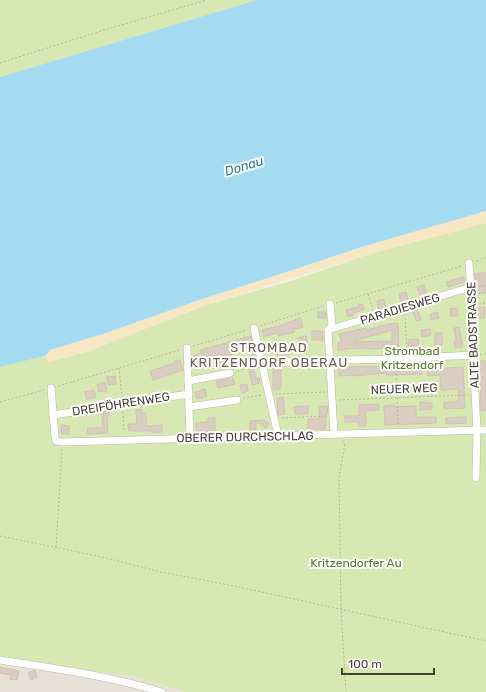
<svg xmlns="http://www.w3.org/2000/svg" width="486" height="692" viewBox="0 0 486 692" font-family="Rubik,sans-serif">
<rect width="100%" height="100%" fill="#f4efe9"/>
<!-- residential -->
<path fill="#e8e1d7" d="M0 656 137 677 186 692H0Z"/>
<!-- green -->
<g fill="#d7e8b2">
<path d="M0 0H257L0 77Z"/>
<path d="M486 223V692H186L137 677 0 657V367L45 356 49 362 89 351 203 306 294 280 370 254Z"/>
</g>
<!-- sand -->
<path fill="#f8e7c5" d="M486 211V223L370 254 203 306 89 351 49 362 45 356 50 350 106 333 202 299 290 271 368 245Z"/>
<!-- water -->
<path fill="#a5dbf1" d="M257 0H486V211L368 245 290 271 202 299 106 333 50 350 45 356 0 367V77Z"/>
<!-- building -->
<g fill="#d9cdc1" stroke="#d1c1b1" fill-rule="evenodd">
<path d="M478 273H486V293L476 294 475 274Z"/>
<path d="M464 277 465 282 448 287 446 282Z"/>
<path d="M424 285 426 292 419 294 417 287Z"/>
<path d="M406 292 408 301 401 303 399 294Z"/>
<path d="M384 299 386 307 379 309 377 301Z"/>
<path d="M362 304 364 310 353 313V315L348 317 346 310 358 307V305Z"/>
<path d="M478 307H485L484 318H478Z"/>
<path d="M417 308 421 320 416 321 412 310Z"/>
<path d="M458 308V316H451L450 309Z"/>
<rect x="318" y="312" width="8" height="6"/>
<path d="M437 312 439 318 431 320 430 314Z"/>
<path d="M300 318 303 327 294 329 295 332 278 336 277 333 264 337 262 330 279 326Z"/>
<path d="M398 323 399 348 366 349V348L345 349V350H338V343L342 342 339 334 366 328 367 330 389 324ZM392 330V341L354 342V341Z"/>
<path d="M459 327 463 347 455 348 454 342 456 341 454 328Z"/>
<path d="M430 329 431 335 422 337 421 330Z"/>
<rect x="312" y="331" width="11" height="9"/>
<rect x="435" y="333" width="7" height="12"/>
<path d="M251 336 252 343 230 350 233 360 225 362 226 365 220 367 217 355 201 358 202 361 196 363 194 359H192V356L201 353V350Z"/>
<path d="M306 336 307 341V353L299 354 298 347H300L298 338Z"/>
<path d="M418 339 419 347H408V340Z"/>
<path d="M286 350 287 355 278 358 277 352Z"/>
<path d="M254 354 256 360 252 362 256 379 259 378 260 383 252 385 248 364 246 365 244 358Z"/>
<path d="M180 360 183 370 153 380 150 371 175 363 174 361Z"/>
<path d="M480 361H486V411H481Z"/>
<path d="M364 366V367L393 366V368L421 366 422 374 386 375V373L354 376V375L339 376 338 368Z"/>
<path d="M463 367 465 408 444 409V403L457 402V400H459L458 389 441 390 440 375 428 376 427 369Z"/>
<path d="M273 370H281V387H280V389L273 390Z"/>
<path d="M115 376 116 384 108 385 107 377Z"/>
<path d="M233 378 235 384 218 388 216 381Z"/>
<path d="M105 382 107 391 99 392 97 384Z"/>
<path d="M247 384 248 391 242 393 240 385Z"/>
<path d="M433 386H438V392H425V387Z"/>
<path d="M393 387H404V393L382 394V388Z"/>
<path d="M205 389 207 396 197 399 195 392Z"/>
<path d="M94 390 96 397 86 399 85 392Z"/>
<path d="M283 397 285 414 278 415 277 398Z"/>
<path d="M420 402 432 403V409L420 410Z"/>
<path d="M379 404V410L367 411 366 412V426H359V422H345V416H359V405Z"/>
<path d="M394 405V407L416 406V417H436V423L385 425 384 406Z"/>
<path d="M308 406V413L295 414 294 407Z"/>
<path d="M327 406 328 414H326L325 429H308V419H320L319 407Z"/>
<path d="M141 409 142 413H146V426L162 425V432L153 433V431H129L128 424H137L136 410Z"/>
<path d="M109 411V416H107L108 433 88 434 87 428H102L103 412Z"/>
<path d="M459 417H466V423L446 424V418Z"/>
<path d="M208 418H215V431L196 432V423L208 422Z"/>
<path d="M264 420 269 424 266 428 256 421V430H250V421Z"/>
<path d="M61 425 69 426V434H61Z"/>
<path d="M0 667 19 671 17 680 10 679 11 675 0 673Z"/>
<path d="M35 670 37 677 31 680 28 673Z"/>
</g>
<g fill="none" stroke-linecap="round" stroke-linejoin="round">
<defs>
<g id="minor">
<path d="M469 263 472 304 473 355 477 430 476 478"/>
<path d="M330 304 332 326 328 330 334 434"/>
<path d="M254 328 278 436"/>
<path d="M328 330 471 287"/>
<path d="M187 348 190 438"/>
<path d="M262 366 294 361 395 359 473 355"/>
<path d="M188 381 230 373"/>
<path d="M51 388 55 437 56 441 63 442 486 430"/>
<path d="M189 407 237 400"/>
<path d="M53 415 189 394"/>
<path d="M0 660C54 668 109 676 162 692"/>
</g>
</defs>
<!-- minor casing -->
<use href="#minor" stroke="#c0b6ab" stroke-width="8"/>
<!-- path -->
<g stroke="#c2b09c" stroke-width="1" stroke-dasharray="2 2" stroke-linecap="butt">
<path d="M0 63 104 30 207 0"/>
<path d="M476 261 486 258"/>
<path d="M479 286H486"/>
<path d="M368 294 373 310"/>
<path d="M336 303 462 266"/>
<path d="M479 304 486 303"/>
<path d="M405 314 407 352"/>
<path d="M260 326 323 306"/>
<path d="M193 346 247 330"/>
<path d="M480 355 486 354"/>
<path d="M396 366 398 427"/>
<path d="M119 368 122 397"/>
<path d="M237 371 255 367"/>
<path d="M58 386 180 350"/>
<path d="M275 394 325 392"/>
<path d="M243 398 262 395"/>
<path d="M339 400 468 395"/>
<path d="M0 402 44 390"/>
<path d="M123 412 124 432"/>
<path d="M282 418 327 416"/>
<path d="M343 441 345 443 339 477 341 609 346 692"/>
<path d="M0 536 98 556 161 572 234 586 486 641"/>
<path d="M56 547 62 448"/>
</g>
<!-- minor -->
<use href="#minor" stroke="#fff" stroke-width="7"/>
</g>
<g text-anchor="middle" dominant-baseline="central" stroke-width="4" stroke-linejoin="round" paint-order="stroke">
<!-- street labels -->
<g font-size="12" fill="#483f37" stroke="#fff">
<text transform="translate(400 309) rotate(-17)">PARADIESWEG</text>
<text transform="translate(473 335) rotate(-92)">ALTE BADSTRASSE</text>
<text transform="translate(404 389) rotate(-2)">NEUER WEG</text>
<text transform="translate(121 404) rotate(-9)">DREIFÖHRENWEG</text>
<text transform="translate(245 437) rotate(-1)">OBERER DURCHSCHLAG</text>
</g>
<!-- park labels -->
<g font-size="12" fill="#527a2a" stroke="#fff">
<text x="412" y="351">Strombad<tspan x="412" dy="14">Kritzendorf</tspan></text>
<text x="356" y="563">Kritzendorfer Au</text>
</g>
<!-- water labels -->
<g font-size="13" font-style="italic" fill="#2a7a9c" stroke="#fff">
<text transform="translate(244 166) rotate(-17)">Donau</text>
</g>
<!-- neighbourhood labels -->
<g font-size="13" letter-spacing="1" fill="#6b5c4e" stroke="#fff">
<text x="269" y="347">STROMBAD<tspan x="269" dy="15">KRITZENDORF OBERAU</tspan></text>
</g>
</g>
<!-- scale -->
<path d="M342 668v6h92v-6" fill="none" stroke="#483f37" stroke-width="2"/>
<text x="348" y="668" font-size="12" fill="#483f37" stroke="#ffffff" stroke-width="3" paint-order="stroke">100 m</text>
</svg>
